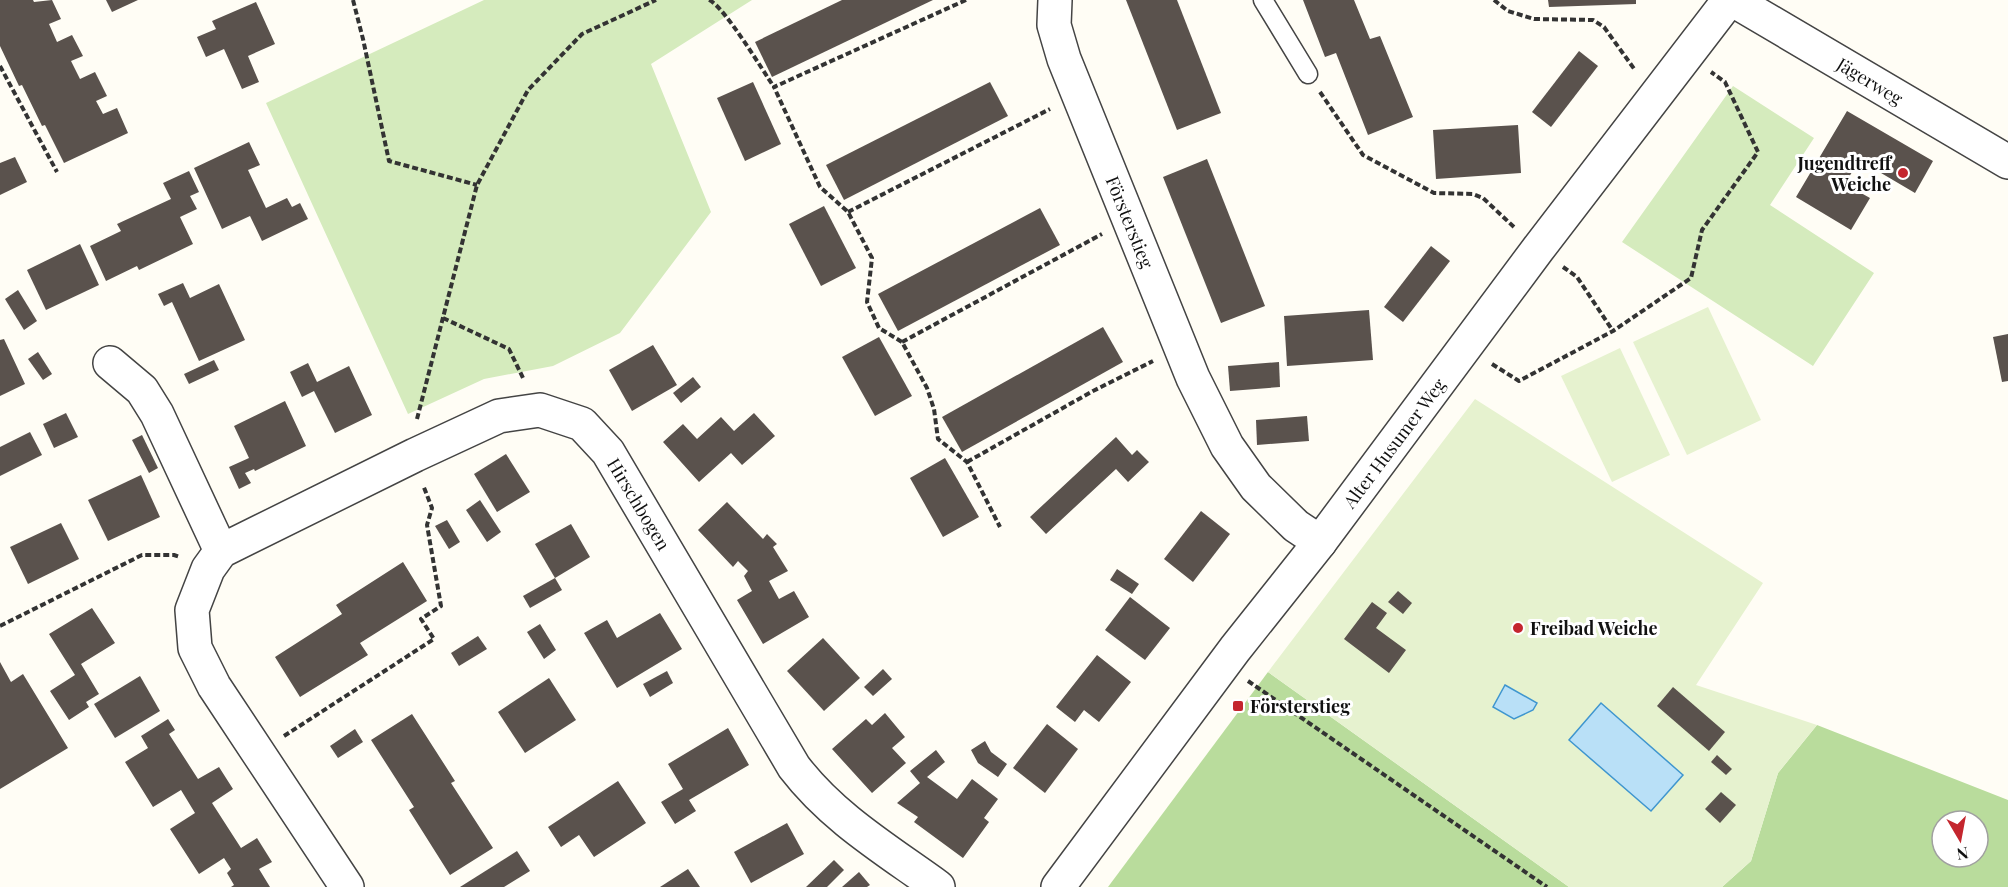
<svg xmlns="http://www.w3.org/2000/svg" width="2008" height="887" viewBox="0 0 2008 887" font-family="'Playfair Display',serif">
<rect width="100%" height="100%" fill="#fffdf5"/>
<!-- green -->
<g fill="#d5ebbd">
<path d="M484 0H752L651 64 711 212 620 333 553 366 484 379 408 414 266 103Z"/>
<path d="M1733 86 1814 138 1770 205 1874 273 1813 366 1622 242Z"/>
</g>
<!-- forest -->
<g fill="#b9dc9c" fill-rule="evenodd">
<path d="M1268 672 1569 887H1108Z"/>
<path d="M1817 725 2008 800V887H1722L1751 861 1778 773ZM1942 821H1978V857H1942Z"/>
</g>
<!-- pitch -->
<g fill="#e6f2cf">
<path d="M1708 307 1761 420 1687 455 1633 342Z"/>
<path d="M1620 348 1670 455 1612 482 1561 376Z"/>
<path d="M1475 399 1763 583 1696 685 1817 725 1778 773 1751 861 1722 887H1569L1268 672Z"/>
</g>
<!-- water -->
<g fill="#b9e0f7" stroke="#3f96cf" stroke-width="1.5">
<path d="M1505 685 1537 703 1533 710 1514 719 1493 707Z"/>
<path d="M1601 703 1683 775 1651 811 1569 740Z"/>
</g>
<!-- building -->
<g fill="#5a524d">
<path d="M0 0H33L34 2 52 0 61 19 49 24 57 42 72 35 83 56 71 61 80 79 95 72 107 96 96 101 103 114 117 108 128 133 64 163 45 125 42 126 22 85 19 86 0 46Z"/>
<path d="M106 0H138L112 12Z"/>
<path d="M842 0H933L772 77 755 42Z"/>
<path d="M1126 0H1177L1221 113 1177 130Z"/>
<path d="M1303 0H1354L1370 39 1380 36 1413 117 1368 135 1336 53 1325 57Z"/>
<path d="M1548 0H1636V4L1549 7Z"/>
<path d="M256 2 275 44 248 56 259 82 242 89 224 49 206 57 197 37 216 29 212 21Z"/>
<path d="M1579 51 1598 66 1551 127 1532 112Z"/>
<path d="M753 82 781 144 745 161 717 98Z"/>
<path d="M990 82 1008 116 844 200 826 165Z"/>
<path d="M1847 111 1933 161 1915 193 1859 160 1845 184 1870 198 1851 230 1796 197Z"/>
<path d="M1518 125 1521 173 1436 179 1433 130Z"/>
<path d="M249 142 260 165 248 170 266 208 287 198 292 207 300 203 308 219 262 241 250 216 222 229 194 168Z"/>
<path d="M15 157 27 182 0 195V163Z"/>
<path d="M1207 159 1265 306 1221 323 1163 177Z"/>
<path d="M189 171 199 192 190 196 197 209 180 217 193 244 139 270 137 266 106 281 90 246 121 231 117 224 171 199 163 183Z"/>
<path d="M824 206 856 268 821 286 789 224Z"/>
<path d="M1040 208 1060 245 898 331 878 294Z"/>
<path d="M80 244 99 285 46 310 27 270Z"/>
<path d="M1431 246 1450 261 1403 322 1384 307Z"/>
<path d="M183 283 190 298 219 284 245 340 199 361 172 302 164 306 158 294Z"/>
<path d="M18 290 37 321 24 330 5 299Z"/>
<path d="M1369 310 1373 360 1287 366 1284 316Z"/>
<path d="M1103 327 1123 362 962 452 942 417Z"/>
<path d="M2008 334V381L2002 382 1993 337Z"/>
<path d="M879 337 912 396 875 416 842 357Z"/>
<path d="M4 339 25 384 0 396V340Z"/>
<path d="M653 345 677 385 632 411 609 370Z"/>
<path d="M38 352 52 374 43 380 28 359Z"/>
<path d="M214 360 219 370 189 384 184 374Z"/>
<path d="M1279 362 1280 387 1230 391 1228 366Z"/>
<path d="M308 363 317 382 349 366 372 415 335 433 314 391 302 397 290 372Z"/>
<path d="M693 377 701 387 681 403 673 393Z"/>
<path d="M285 401 306 446 255 471 254 469 245 473 251 483 239 489 229 467 249 458 234 426Z"/>
<path d="M66 413 78 437 54 448 43 424Z"/>
<path d="M754 413 775 436 742 465 731 453 699 482 663 442 683 424 697 439 721 417 734 431Z"/>
<path d="M1307 416 1309 441 1257 445 1256 420Z"/>
<path d="M30 432 42 455 0 476V447Z"/>
<path d="M142 435 158 468 149 473 132 440Z"/>
<path d="M1116 437 1132 455 1137 450 1149 462 1128 482 1116 469 1046 534 1030 517Z"/>
<path d="M506 454 530 492 497 512 474 474Z"/>
<path d="M945 458 979 517 943 537 910 478Z"/>
<path d="M141 475 160 517 108 541 88 500Z"/>
<path d="M480 500 501 532 487 542 466 510Z"/>
<path d="M727 502 763 539 767 534 777 544 773 547 788 571 769 581 779 599 794 591 809 617 763 644 737 600 752 591 744 576 748 571 738 561 733 567 698 530Z"/>
<path d="M1201 511 1230 534 1193 582 1164 559Z"/>
<path d="M447 520 460 542 449 549 435 526Z"/>
<path d="M61 523 79 559 28 584 10 547Z"/>
<path d="M571 524 590 557 555 578 535 544Z"/>
<path d="M403 562 427 601 360 643 368 655 300 697 275 657 342 614 336 605Z"/>
<path d="M1117 569 1139 584 1132 594 1110 580Z"/>
<path d="M555 578 562 590 530 608 523 596Z"/>
<path d="M1398 591 1412 603 1403 614 1388 602Z"/>
<path d="M1130 597 1170 628 1145 660 1105 630Z"/>
<path d="M1372 602 1387 613 1376 628 1406 650 1389 673 1344 639Z"/>
<path d="M92 608 115 643 81 664 99 694 86 702 89 707 69 720 50 691 75 675 49 634Z"/>
<path d="M660 613 682 649 617 688 584 633 607 620 617 638Z"/>
<path d="M540 624 556 650 544 659 527 632Z"/>
<path d="M478 636 487 649 459 666 451 653Z"/>
<path d="M823 638 860 678 824 711 787 671Z"/>
<path d="M1097 655 1131 682 1099 722 1084 710 1075 722 1056 707Z"/>
<path d="M0 662 11 682 23 674 68 748 0 789Z"/>
<path d="M883 669 892 679 873 696 864 687Z"/>
<path d="M667 671 673 683 650 697 643 684Z"/>
<path d="M140 676 160 711 115 738 94 704Z"/>
<path d="M549 678 576 720 525 753 498 712Z"/>
<path d="M1673 687 1725 732 1709 751 1657 706Z"/>
<path d="M885 713 905 737 892 748 906 763 872 793 832 749 866 719 872 725Z"/>
<path d="M412 714 455 781 451 783 493 848 450 875 409 810 414 807 371 740Z"/>
<path d="M168 719 175 730 169 734 198 779 219 767 233 789 212 803 241 848 257 838 272 862 259 869 270 887H231L234 885 227 873 231 869 224 858 199 874 170 829 195 813 181 790 153 807 125 762 148 748 141 736Z"/>
<path d="M1047 724 1078 749 1045 793 1013 768Z"/>
<path d="M728 728 749 765 689 800 696 811 675 824 661 802 683 789 668 764Z"/>
<path d="M355 729 363 742 338 758 330 746Z"/>
<path d="M985 741 991 752 1007 764 998 777 978 763 971 750Z"/>
<path d="M936 750 945 762 927 777 957 799 972 779 998 799 984 818 989 822 963 858 914 822 918 817 897 803 920 783 910 771Z"/>
<path d="M1717 755 1732 769 1726 775 1711 762Z"/>
<path d="M618 781 646 823 594 857 579 835 561 847 548 827Z"/>
<path d="M1721 792 1736 805 1720 823 1705 809Z"/>
<path d="M787 823 804 854 751 883 734 852Z"/>
<path d="M517 851 530 871 504 887H460Z"/>
<path d="M834 860 844 870 827 887H806Z"/>
<path d="M688 869 700 887H660Z"/>
<path d="M859 872 870 885 867 887H842Z"/>
</g>
<g fill="none" stroke-linecap="round" stroke-linejoin="round">
<defs>
<path id="service" d="M1263 0 1308 74"/>
<g id="minor">
<path d="M1055 0 1054 25 1064 59 1193 378 1227 446 1256 487 1296 526 1320 542"/>
<path d="M1733 0 2008 162"/>
<path d="M110 363 142 390 157 414 221 551"/>
<path d="M347 887 214 686 195 648 192 610 208 569 221 551 415 455 499 416 540 410 582 424 608 452 794 767C833 818 887 850 938 887"/>
</g>
<path id="tertiary" d="M1058 887 1235 649 1320 542 1538 249 1729 0"/>
</defs>
<!-- service casing -->
<use href="#service" stroke="#444" stroke-width="21"/>
<!-- minor casing -->
<use href="#minor" stroke="#444" stroke-width="36"/>
<!-- tertiary casing -->
<use href="#tertiary" stroke="#444" stroke-width="36"/>
<!-- path -->
<g stroke="#333" stroke-width="4" stroke-dasharray="6 3" stroke-linecap="butt">
<path d="M353 0 363 39 389 161 477 185"/>
<path d="M709 0C724 6 763 71 774 87"/>
<path d="M966 0 774 87 820 187 848 212 872 258 867 302 879 328 902 342 927 388 934 409 938 439 967 462 1000 527"/>
<path d="M1494 0 1508 11 1534 19 1593 20 1604 27 1635 70"/>
<path d="M0 66 57 172"/>
<path d="M1320 92 1363 155 1434 193 1473 194 1483 198 1515 228"/>
<path d="M848 212 1050 109"/>
<path d="M1563 267 1577 277 1613 331"/>
<path d="M443 318 509 349 524 380"/>
<path d="M902 342 1102 234"/>
<path d="M1492 364 1519 381 1613 331 1691 278 1702 230 1758 152 1725 82 1711 72"/>
<path d="M417 419 477 185 528 90 582 34 656 0"/>
<path d="M967 462 1093 391 1153 361"/>
<path d="M0 626 142 555H174L180 557"/>
<path d="M1248 681 1547 887"/>
<path d="M284 736 434 639 421 619 441 606 427 525 432 508 423 485"/>
</g>
<!-- service -->
<use href="#service" stroke="#fff" stroke-width="18"/>
<!-- minor -->
<use href="#minor" stroke="#fff" stroke-width="33"/>
<!-- tertiary -->
<use href="#tertiary" stroke="#fff" stroke-width="33"/>
</g>
<!-- markers -->
<g fill="#c4262e" stroke="#fff" stroke-width="2">
<circle cx="1903" cy="173" r="6"/>
<circle cx="1518" cy="628" r="6"/>
<rect x="1232" y="700" width="12" height="12" rx="3"/>
</g>
<g text-anchor="middle" dominant-baseline="central" stroke-width="6" stroke-linejoin="round" paint-order="stroke">
<!-- street labels -->
<g font-size="18" fill="#111" stroke="#fff">
<text transform="translate(1870 81) rotate(31)">Jägerweg</text>
<text transform="translate(1130 222) rotate(68)">Försterstieg</text>
<text transform="translate(1394 443) rotate(-53)">Alter Husumer Weg</text>
<text transform="translate(639 504) rotate(59)">Hirschbogen</text>
</g>
<!-- poi labels -->
<g font-size="18" font-weight="bold" fill="#111" stroke="#fff" text-anchor="start">
<text x="1891" y="163" text-anchor="end">Jugendtreff<tspan x="1891" dy="21">Weiche</tspan></text>
<text x="1530" y="628">Freibad Weiche</text>
<text x="1250" y="706">Försterstieg</text>
</g>
</g>
<!-- north arrow -->
<g transform="translate(1960 839) rotate(170)"><circle r="28" fill="#ffffff" stroke="#a0a0a0" stroke-width="1.5"/>
<path d="M0-4.5L10 22L0 15L-10 22Z" fill="#c4262e"/>
<text y="-9" font-size="16" font-weight="bold" text-anchor="middle" fill="#111111">N</text>
</g>
</svg>
